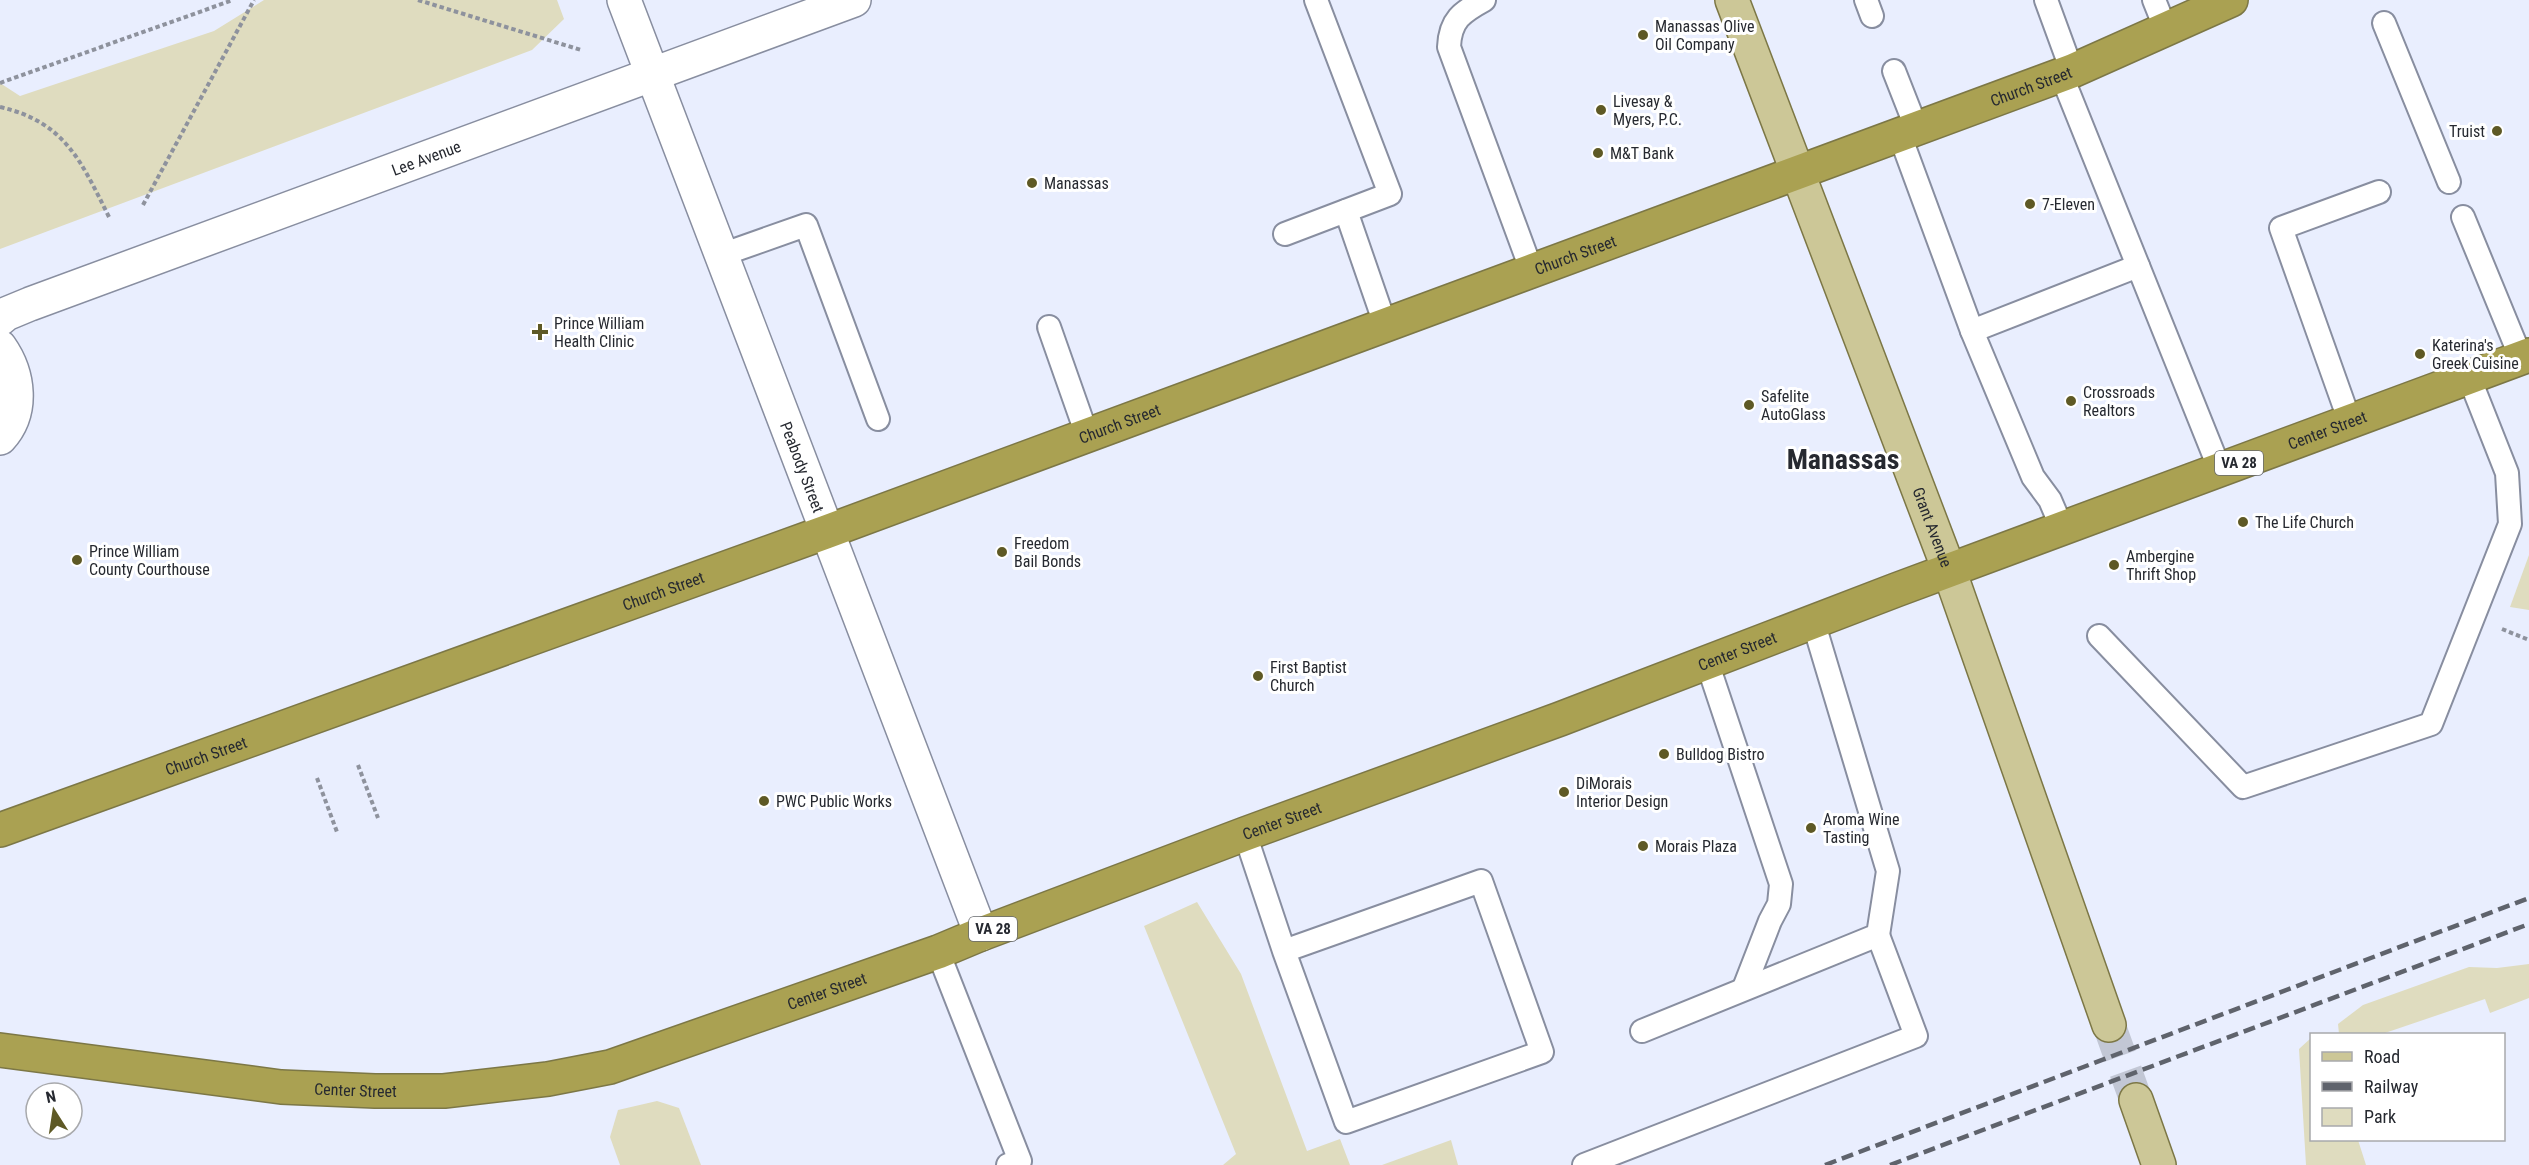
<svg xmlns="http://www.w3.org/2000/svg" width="2529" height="1165" viewBox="0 0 2529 1165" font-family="'Roboto Condensed',sans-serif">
<rect width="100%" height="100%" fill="#e9eefe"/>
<!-- green -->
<g fill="#dfdcbf">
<path d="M264 0H557L564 19 532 50 0 249V83L20 96 214 31Z"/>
<path d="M2529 555V610L2510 607Z"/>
<path d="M1197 902 1241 974 1307 1151 1340 1139 1350 1165H1223L1236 1154 1144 926Z"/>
<path d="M2529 964V998L2490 1013 2485 999 2382 1034H2339L2338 1024 2363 1005 2469 967 2497 968Z"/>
<path d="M2311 1038 2312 1140H2358L2366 1165H2306L2299 1049Z"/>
<path d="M657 1101 679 1108 701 1165H620L610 1137 618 1110Z"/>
<path d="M1451 1140 1458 1165H1382Z"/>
</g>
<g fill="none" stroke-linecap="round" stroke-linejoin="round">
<!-- primary-tunnel -->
<path stroke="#c2c7d5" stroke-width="33" stroke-dasharray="33 16" stroke-linecap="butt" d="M2109 1025 2136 1100"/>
<defs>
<g id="lane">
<path d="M1484 0C1462 12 1450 20 1449 47L1531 269"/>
<path d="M1866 0 1872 16"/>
<path d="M2046 0 2072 71"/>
<path d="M2154 0 2166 30"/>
<path d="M2384 23 2449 182"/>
<path d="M1894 71 1916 127"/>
<path d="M2061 74 2220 470"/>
<path d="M1899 133 1972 331 2138 266"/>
<path d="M1346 211 1385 324"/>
<path d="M2463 217 2521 358"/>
<path d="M1285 234 1390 194 1316 0"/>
<path d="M721 255 806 225 878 419"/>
<path d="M1049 327 1087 435"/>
<path d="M1972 331 2033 477 2050 500 2062 528"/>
<path d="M2350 422 2281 228 2379 192"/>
<path d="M2099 636 2243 787 2431 724 2510 524 2507 473 2469 377"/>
<path d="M1707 662 1781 884 1779 904 1770 921 1744 988"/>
<path d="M1245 834 1284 951 1481 881 1542 1052 1346 1122 1284 951"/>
<path d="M938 952 1020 1161 1008 1165"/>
<path d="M1642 1031 1878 935 1888 871 1813 621"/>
<path d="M1584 1165 1916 1036 1878 935"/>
</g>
<g id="street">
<path id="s1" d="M624 0 981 934"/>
<path id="s2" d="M0 319 6 314 30 304 854 0"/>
<path d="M0 347C19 374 24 412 0 438"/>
</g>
<g id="primary">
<path id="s3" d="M1732 0 1949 570 2109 1025"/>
<path d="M2136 1100 2159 1165"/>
</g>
<g id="highway">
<path id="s4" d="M0 830 826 532 2072 71 2231 0"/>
<path id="s5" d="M0 1050 281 1087 375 1091H444L548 1079 610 1067 938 952 981 934 1245 834 1560 719 1896 590 2529 355"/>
</g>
</defs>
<!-- lane casing -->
<use href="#lane" stroke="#888ea0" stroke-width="26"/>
<!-- street casing -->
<use href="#street" stroke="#888ea0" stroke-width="36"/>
<!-- primary casing -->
<use href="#primary" stroke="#7c7746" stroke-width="36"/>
<!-- highway casing -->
<use href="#highway" stroke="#7c7746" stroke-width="36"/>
<!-- path -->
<g stroke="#8e929d" stroke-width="4" stroke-dasharray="4.5 3" stroke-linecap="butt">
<path d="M418 0 581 50"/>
<path d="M0 83 233 0"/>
<path d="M0 107C65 122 81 161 109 217"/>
<path d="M143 205 254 0"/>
<path d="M2502 629 2529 640"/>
<path d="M358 765 378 818"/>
<path d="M317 778 337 832"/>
</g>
<!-- lane -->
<use href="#lane" stroke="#fff" stroke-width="22"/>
<!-- street -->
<use href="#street" stroke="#fff" stroke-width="33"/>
<!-- primary -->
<use href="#primary" stroke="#ccc797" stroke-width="33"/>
<!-- highway -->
<use href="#highway" stroke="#aaa152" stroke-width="33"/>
<!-- rail -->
<g stroke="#5f636c" stroke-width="4.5" stroke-dasharray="12 6" stroke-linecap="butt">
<path d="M1825 1165 2529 898"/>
<path d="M1890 1165 2529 924"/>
</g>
</g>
<!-- markers -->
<g fill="#5e5925" stroke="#fff" stroke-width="2">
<circle cx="1643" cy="35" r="6"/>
<circle cx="1601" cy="110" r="6"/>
<circle cx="2497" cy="131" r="6"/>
<circle cx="1598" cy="153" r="6"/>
<circle cx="1032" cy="183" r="6"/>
<circle cx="2030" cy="204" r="6"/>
<path d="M537 323h6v6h6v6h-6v6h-6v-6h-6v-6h6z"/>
<circle cx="2420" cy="354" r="6"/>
<circle cx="2071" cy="401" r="6"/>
<circle cx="1749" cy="405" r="6"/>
<circle cx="2243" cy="522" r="6"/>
<circle cx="1002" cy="552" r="6"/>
<circle cx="77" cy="560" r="6"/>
<circle cx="2114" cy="565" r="6"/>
<circle cx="1258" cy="676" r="6"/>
<circle cx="1664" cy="754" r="6"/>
<circle cx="1564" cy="792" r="6"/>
<circle cx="764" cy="801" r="6"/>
<circle cx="1811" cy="828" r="6"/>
<circle cx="1643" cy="846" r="6"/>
</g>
<g text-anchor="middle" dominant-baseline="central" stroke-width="6" stroke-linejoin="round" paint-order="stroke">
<!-- shield labels -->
<g fill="#fff" stroke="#67696e" stroke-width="1.5">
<rect x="2215" y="451" width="48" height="24" rx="4.5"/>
<rect x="969" y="917" width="48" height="24" rx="4.5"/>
</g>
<g font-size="15" font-weight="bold" fill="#262930">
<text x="2239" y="463">VA 28</text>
<text x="993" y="929">VA 28</text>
</g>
<!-- poi labels -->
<g font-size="16" fill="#262930" stroke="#fff" text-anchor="start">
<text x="1655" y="26">Manassas Olive<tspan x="1655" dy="18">Oil Company</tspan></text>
<text x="1613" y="101">Livesay &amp;<tspan x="1613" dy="18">Myers, P.C.</tspan></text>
<text x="2485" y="131" text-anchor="end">Truist</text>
<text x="1610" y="153">M&amp;T Bank</text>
<text x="1044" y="183">Manassas</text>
<text x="2042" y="204">7-Eleven</text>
<text x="554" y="323">Prince William<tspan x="554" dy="18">Health Clinic</tspan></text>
<text x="2432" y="345">Katerina's<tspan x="2432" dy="18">Greek Cuisine</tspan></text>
<text x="2083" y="392">Crossroads<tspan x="2083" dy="18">Realtors</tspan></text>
<text x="1761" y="396">Safelite<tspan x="1761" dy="18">AutoGlass</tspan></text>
<text x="2255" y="522">The Life Church</text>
<text x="1014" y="543">Freedom<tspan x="1014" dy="18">Bail Bonds</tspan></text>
<text x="89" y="551">Prince William<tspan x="89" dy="18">County Courthouse</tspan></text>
<text x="2126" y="556">Ambergine<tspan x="2126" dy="18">Thrift Shop</tspan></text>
<text x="1270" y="667">First Baptist<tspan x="1270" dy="18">Church</tspan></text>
<text x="1676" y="754">Bulldog Bistro</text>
<text x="1576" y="783">DiMorais<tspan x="1576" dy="18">Interior Design</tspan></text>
<text x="776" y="801">PWC Public Works</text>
<text x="1823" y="819">Aroma Wine<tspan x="1823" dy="18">Tasting</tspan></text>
<text x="1655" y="846">Morais Plaza</text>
</g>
<!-- street labels -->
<g font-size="16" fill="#262930" stroke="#fff">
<text stroke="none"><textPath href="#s4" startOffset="2163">Church Street</textPath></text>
<text stroke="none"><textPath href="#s2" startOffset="456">Lee Avenue</textPath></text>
<text stroke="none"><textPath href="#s4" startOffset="1677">Church Street</textPath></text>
<text stroke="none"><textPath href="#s4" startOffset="1191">Church Street</textPath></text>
<text stroke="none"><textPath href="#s5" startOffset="2446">Center Street</textPath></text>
<text stroke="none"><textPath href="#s1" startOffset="500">Peabody Street</textPath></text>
<text stroke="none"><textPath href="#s3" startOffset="564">Grant Avenue</textPath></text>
<text stroke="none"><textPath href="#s4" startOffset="705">Church Street</textPath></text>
<text stroke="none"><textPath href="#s5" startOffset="1816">Center Street</textPath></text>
<text stroke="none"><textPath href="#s4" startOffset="219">Church Street</textPath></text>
<text stroke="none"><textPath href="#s5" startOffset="1330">Center Street</textPath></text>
<text stroke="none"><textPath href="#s5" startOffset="844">Center Street</textPath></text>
<text stroke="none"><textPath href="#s5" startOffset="358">Center Street</textPath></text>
</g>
<!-- town labels -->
<g font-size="28" font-weight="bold" fill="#262930" stroke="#fff">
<text x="1843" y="459">Manassas</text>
</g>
</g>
<!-- legend -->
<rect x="2310" y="1033" width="195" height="108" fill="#ffffff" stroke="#a8a9ac" stroke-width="1.5"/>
<rect x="2322" y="1052" width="30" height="9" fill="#ccc797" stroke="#a8a9ac" stroke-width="1.5"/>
<text x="2364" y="1063" font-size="18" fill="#262930">Road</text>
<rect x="2322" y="1082" width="30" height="9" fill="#5f636c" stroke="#a8a9ac" stroke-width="1.5"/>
<text x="2364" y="1093" font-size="18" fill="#262930">Railway</text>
<rect x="2322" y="1108" width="30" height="18" fill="#dfdcbf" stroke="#a8a9ac" stroke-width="1.5"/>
<text x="2364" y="1123" font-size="18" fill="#262930">Park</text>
<!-- north arrow -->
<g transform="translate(54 1111) rotate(348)"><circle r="28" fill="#ffffff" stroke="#a8a9ac" stroke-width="1.5"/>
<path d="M0-4.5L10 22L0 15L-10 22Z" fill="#5e5925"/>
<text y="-9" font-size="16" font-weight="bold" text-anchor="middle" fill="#262930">N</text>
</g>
</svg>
